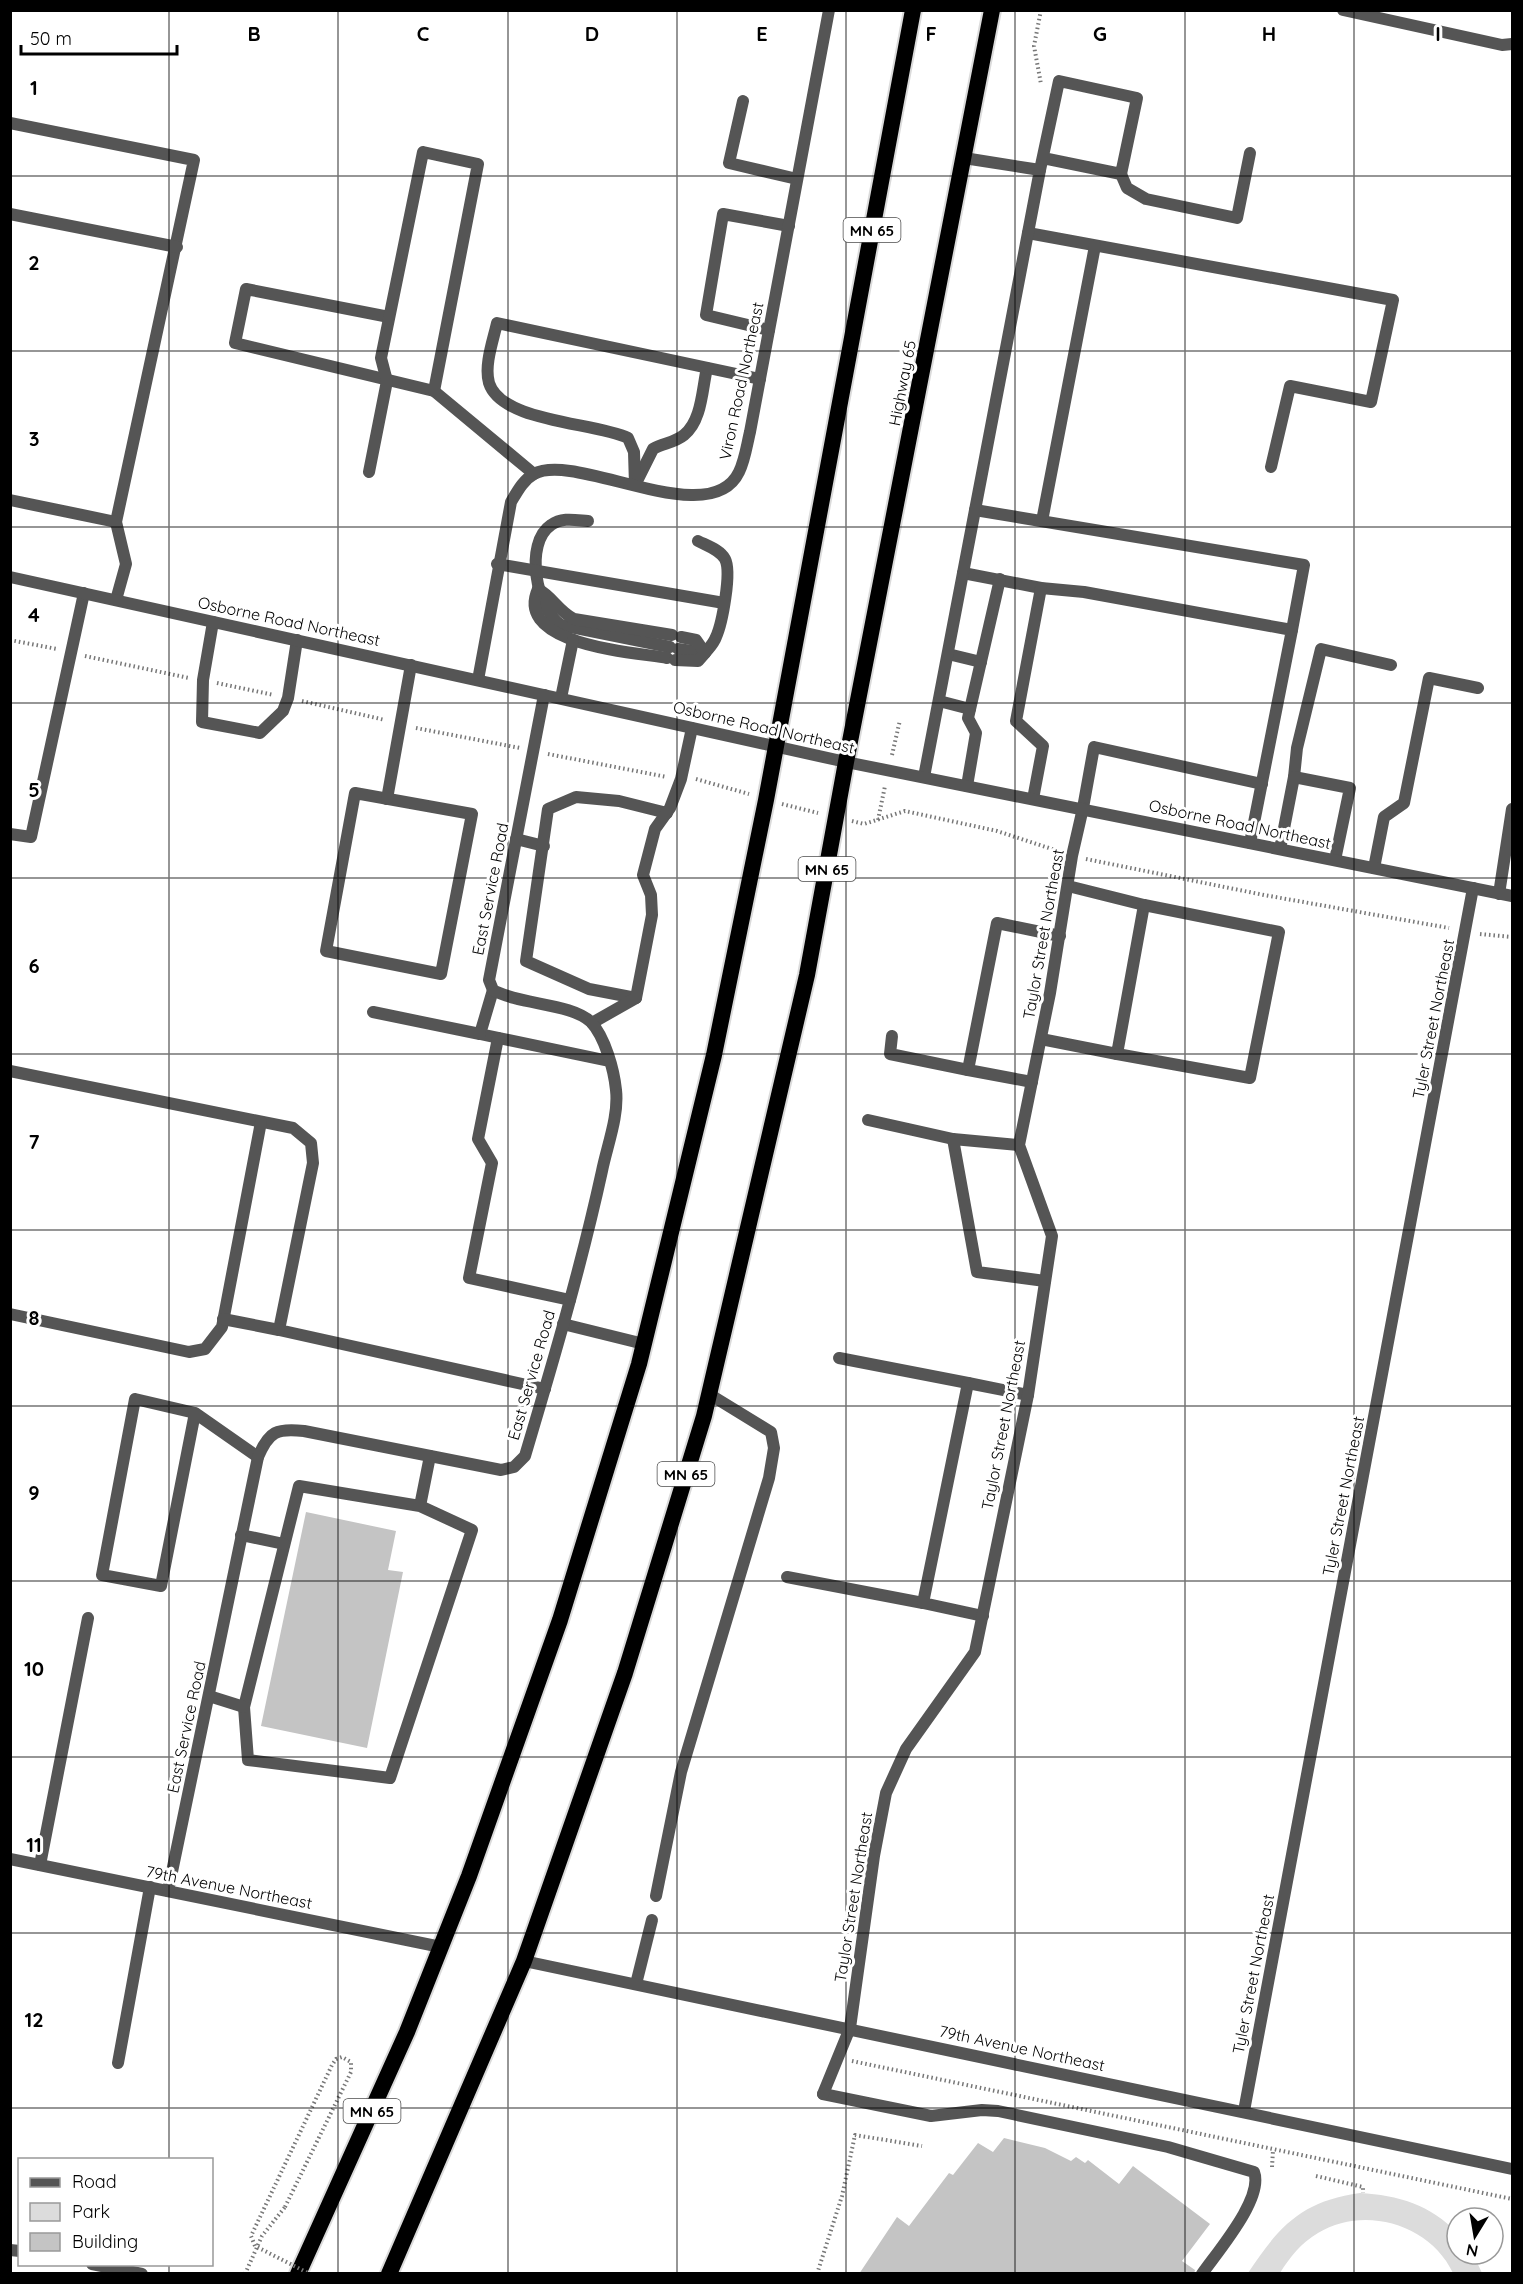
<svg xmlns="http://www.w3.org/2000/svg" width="1523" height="2284" viewBox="0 0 1523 2284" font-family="Quicksand,sans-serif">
<rect width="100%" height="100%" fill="#fff"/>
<!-- green -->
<path fill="#dcdcdc" d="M1360 2193C1398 2195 1431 2205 1457 2233V2254H1473L1482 2273H1453C1430 2224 1364 2205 1318 2233 1301 2243 1290 2257 1280 2273H1248C1279 2226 1302 2201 1360 2193Z"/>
<!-- building -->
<g fill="#c4c4c4">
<path d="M306 1512 396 1531 388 1570 403 1572 367 1748 261 1726Z"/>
<path d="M1004 2138 1045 2148 1071 2161 1076 2157 1085 2163 1088 2160 1119 2184 1133 2166 1210 2224 1182 2261 1195 2270 1194 2274H859L897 2217 909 2226 949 2173 953 2175 978 2143 993 2152Z"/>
</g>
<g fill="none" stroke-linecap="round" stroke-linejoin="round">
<defs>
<g id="trunk">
<path d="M298 2274 407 2032 469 1876 560 1620 639 1364 714 1055 766 800 913 10"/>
<path d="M389 2274 524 1961 625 1673 704 1416 807 975 846 762 992 10"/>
</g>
</defs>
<!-- trunk casing -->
<use href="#trunk" stroke="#dbdbdb" stroke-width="20"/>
<!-- path -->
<g stroke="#777" stroke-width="4" stroke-dasharray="1.5 3" stroke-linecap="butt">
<path d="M1041 10 1034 46 1041 84"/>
<path d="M10 640 57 649"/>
<path d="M85 656 189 678"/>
<path d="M217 683 274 695"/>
<path d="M302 701 385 720"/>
<path d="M416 728 520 748"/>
<path d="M548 754 667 777"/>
<path d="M892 755 900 720"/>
<path d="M696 779 749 794"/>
<path d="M782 804 818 813"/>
<path d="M878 820 885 786"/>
<path d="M852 821 864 824 905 811 997 831 1058 851"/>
<path d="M1086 859 1264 895 1449 928"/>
<path d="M1480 934 1512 937"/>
<path d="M852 2061 1512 2199"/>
<path d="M1272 2167 1273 2150"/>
<path d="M1316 2176 1363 2187V2193"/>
<path d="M245 2274 262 2236 285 2207"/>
<path d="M817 2274 842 2196 855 2135 922 2146"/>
</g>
<!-- service -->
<g stroke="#555" stroke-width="12">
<path d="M743 101 729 163 797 179"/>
<path d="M10 123 194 160 116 522 126 564 116 600"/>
<path d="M1040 170 1059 81 1137 98 1121 174 1043 158"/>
<path d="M1121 174 1127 188 1146 199 1237 218 1250 153"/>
<path d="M10 214 177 247"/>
<path d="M1028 233 1393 300 1371 402 1290 386 1271 467"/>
<path d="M389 317 246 289 235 343 434 391 534 474"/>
<path d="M769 330 706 315 723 214 789 226"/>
<path d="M369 472 387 381 381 358 423 152 478 164 434 391"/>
<path d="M638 479 653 449C663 443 674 443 684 435 702 421 702 389 707 368"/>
<path d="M635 485 634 452 628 438C595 422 502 423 489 383 484 365 493 341 497 323L760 379"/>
<path d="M10 500 116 522"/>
<path d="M975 510 1304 565 1292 630"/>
<path d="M588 521C575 520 562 517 551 525 524 543 536 609 561 625L670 647"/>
<path d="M1042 521 1095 246"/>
<path d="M497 564 724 603"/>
<path d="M963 573 1041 588 1084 592 1292 630 1250 843"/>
<path d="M538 589C513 645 633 652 667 658"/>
<path d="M538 589C553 597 558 611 574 619L672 635"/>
<path d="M213 622 203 680 202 722 260 733 283 711 288 698 297 640"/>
<path d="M678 649 705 653C709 648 714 643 716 637 722 624 732 572 725 559 720 550 708 546 698 541"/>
<path d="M948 654 981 662"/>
<path d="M675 660 698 661 705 653 696 640 681 637"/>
<path d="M561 698 573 640"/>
<path d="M939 701 970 709"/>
<path d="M1294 777 1297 748 1321 649 1391 665"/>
<path d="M967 786 976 733 968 718 1000 579"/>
<path d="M355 793 472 814 441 974 326 951Z"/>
<path d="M387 799 411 665"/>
<path d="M1033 799 1043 746 1016 721 1041 588"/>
<path d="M1083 808 1094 747 1262 784"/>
<path d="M10 834 31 837 84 593"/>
<path d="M516 839 544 846"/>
<path d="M1280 849 1294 777 1350 788 1335 860"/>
<path d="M1374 868 1384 817 1404 803 1429 678 1478 688"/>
<path d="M1499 894 1512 809"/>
<path d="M493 990 480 1034 609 1061"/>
<path d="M636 998 589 989 526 961 548 809 576 797 619 801 667 813"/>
<path d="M373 1012 480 1034"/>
<path d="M592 1023 636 998 652 915 651 895 643 875 655 829 670 808 681 779 692 728"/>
<path d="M892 1036 890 1054 968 1070"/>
<path d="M498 1038 478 1139 492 1163 469 1278 570 1300"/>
<path d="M1041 1039 1117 1054 1144 905 1068 886"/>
<path d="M1117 1054 1250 1078 1279 932 1144 905"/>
<path d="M10 1071 293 1128 311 1143 313 1163 279 1330 545 1389"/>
<path d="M1032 1082 968 1070 997 923 1060 936"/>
<path d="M868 1120 953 1139"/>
<path d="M1019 1145 953 1139 977 1272 1045 1281"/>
<path d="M10 1314 189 1352 205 1349 222 1327 261 1122"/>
<path d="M223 1319 279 1330"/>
<path d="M563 1324 644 1344"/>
<path d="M839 1358 968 1383"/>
<path d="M195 1413 161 1586 102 1575 135 1399 195 1413 258 1457"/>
<path d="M420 1506 299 1486 244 1707 248 1760 390 1778 472 1530 420 1506 430 1456"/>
<path d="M241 1535 284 1544"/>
<path d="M787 1577 923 1603"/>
<path d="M983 1616 923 1603 968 1383 1028 1395"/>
<path d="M209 1696 244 1707"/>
<path d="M40 1865 88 1618"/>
<path d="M656 1896 681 1772 769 1478 774 1448 771 1432 709 1394"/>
<path d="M636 1984 652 1920"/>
<path d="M118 2063 150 1887"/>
<path d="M823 2094 931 2116 982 2110 998 2111 1168 2147 1254 2172C1264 2198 1218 2251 1202 2274"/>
</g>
<!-- minor -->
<g stroke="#555" stroke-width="12">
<path d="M1343 10 1502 45 1512 44"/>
<path d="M478 680 511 502C517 492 523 480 534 474 576 451 710 533 739 472 745 460 747 444 750 432L829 10"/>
<path d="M924 777 1040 170 964 158"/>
<path d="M10 1859 441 1947"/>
<path d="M168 1891 258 1457C269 1431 277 1428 304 1431L501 1470 514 1467 525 1456C553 1362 581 1267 602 1171 607 1146 619 1116 616 1090 614 1070 605 1037 591 1022 571 1003 520 1005 493 990L489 980 544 695"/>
<path d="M524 1961 1512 2169"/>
<path d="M823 2094 850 2028 874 1856 886 1793 906 1749 975 1652 1028 1395 1052 1236 1019 1145 1050 993 1072 856 1083 808"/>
<path d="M1244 2111 1473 888"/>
<path d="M10 2250 20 2251"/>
<path d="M92 2264 142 2274"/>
</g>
<!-- tertiary -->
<path stroke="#555" stroke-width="12" d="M10 577 846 762 1512 896"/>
<!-- trunk -->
<use href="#trunk" stroke="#000" stroke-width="16"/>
<!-- path-bridge -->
<path stroke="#777" stroke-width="4" stroke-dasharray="1.5 3" stroke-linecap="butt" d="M285 2207 351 2072V2062L342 2057 336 2059 332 2065 251 2236 255 2246 310 2274"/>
</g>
<!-- grid -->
<path fill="none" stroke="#000" stroke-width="1.5" stroke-opacity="0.55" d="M169 10V2160M338 10V2274M508 10V2274M677 10V2274M846 10V2274M1015 10V2274M1185 10V2274M1354 10V2274M10 176H1512M10 351H1512M10 527H1512M10 703H1512M10 878H1512M10 1054H1512M10 1230H1512M10 1406H1512M10 1581H1512M10 1757H1512M10 1933H1512M10 2108H1512M169 2264V2274"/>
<g text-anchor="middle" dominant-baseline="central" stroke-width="6" stroke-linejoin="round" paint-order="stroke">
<!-- shield labels -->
<g fill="#fff" stroke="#4c4c4c" stroke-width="1.5">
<rect x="843.5" y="218" width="57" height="24" rx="4.5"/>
<rect x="798.5" y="857" width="57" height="24" rx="4.5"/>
<rect x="657.5" y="1462" width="57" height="24" rx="4.5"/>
<rect x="343.5" y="2099" width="57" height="24" rx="4.5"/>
</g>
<g font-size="15" font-weight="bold" fill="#000">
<text x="872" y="230">MN 65</text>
<text x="827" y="869">MN 65</text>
<text x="686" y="1474">MN 65</text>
<text x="372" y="2111">MN 65</text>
</g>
<!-- street labels -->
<g font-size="16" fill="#000" stroke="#fff">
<text transform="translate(741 381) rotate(-78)">Viron Road Northeast</text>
<text transform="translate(902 383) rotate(-79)">Highway 65</text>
<text transform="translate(289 621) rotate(12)">Osborne Road Northeast</text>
<text transform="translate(764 727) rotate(13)">Osborne Road Northeast</text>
<text transform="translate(1240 824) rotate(12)">Osborne Road Northeast</text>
<text transform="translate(490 889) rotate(-79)">East Service Road</text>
<text transform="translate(1043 934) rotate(-80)">Taylor Street Northeast</text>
<text transform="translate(1433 1019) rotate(-79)">Tyler Street Northeast</text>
<text transform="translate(531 1375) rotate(-74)">East Service Road</text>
<text transform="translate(1003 1425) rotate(-79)">Taylor Street Northeast</text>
<text transform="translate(1343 1496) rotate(-79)">Tyler Street Northeast</text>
<text transform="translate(186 1727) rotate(-78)">East Service Road</text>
<text transform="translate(229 1887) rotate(11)">79th Avenue Northeast</text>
<text transform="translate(853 1897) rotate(-81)">Taylor Street Northeast</text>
<text transform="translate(1253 1974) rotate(-79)">Tyler Street Northeast</text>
<text transform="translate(1022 2048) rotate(12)">79th Avenue Northeast</text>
</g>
</g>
<g font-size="20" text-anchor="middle" font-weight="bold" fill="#000" stroke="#fff" stroke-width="6" stroke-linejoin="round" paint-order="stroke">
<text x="254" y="41">B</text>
<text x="423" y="41">C</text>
<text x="592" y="41">D</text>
<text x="762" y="41">E</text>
<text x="931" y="41">F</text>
<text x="1100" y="41">G</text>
<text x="1269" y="41">H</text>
<text x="1438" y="41">I</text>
<text x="34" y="95">1</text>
<text x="34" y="270">2</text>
<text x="34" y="446">3</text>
<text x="34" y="622">4</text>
<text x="34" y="797">5</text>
<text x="34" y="973">6</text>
<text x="34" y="1149">7</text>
<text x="34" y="1325">8</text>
<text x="34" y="1500">9</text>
<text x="34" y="1676">10</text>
<text x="34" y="1852">11</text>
<text x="34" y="2027">12</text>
</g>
<!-- border -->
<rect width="1523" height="2284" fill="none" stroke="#000000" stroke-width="24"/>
<!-- legend -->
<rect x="18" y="2158" width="195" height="108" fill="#ffffff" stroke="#999999" stroke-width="1.5"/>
<rect x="30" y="2178" width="30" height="9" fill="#555555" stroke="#999999" stroke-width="1.5"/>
<text x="72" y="2188" font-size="18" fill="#000000">Road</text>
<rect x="30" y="2203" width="30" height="18" fill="#dcdcdc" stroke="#999999" stroke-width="1.5"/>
<text x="72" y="2218" font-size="18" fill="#000000">Park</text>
<rect x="30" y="2233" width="30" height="18" fill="#c4c4c4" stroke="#999999" stroke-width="1.5"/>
<text x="72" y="2248" font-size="18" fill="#000000">Building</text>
<!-- north arrow -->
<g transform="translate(1475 2236) rotate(191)"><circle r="28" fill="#ffffff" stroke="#999999" stroke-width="1.5"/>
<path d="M0-4.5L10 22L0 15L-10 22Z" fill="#000000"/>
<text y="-9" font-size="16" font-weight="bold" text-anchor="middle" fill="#000000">N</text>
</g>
<!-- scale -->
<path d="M21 45v9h156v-9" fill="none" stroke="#000000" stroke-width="3"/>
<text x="30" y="45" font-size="18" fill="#000000" stroke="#ffffff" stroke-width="4.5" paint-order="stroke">50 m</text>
</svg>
